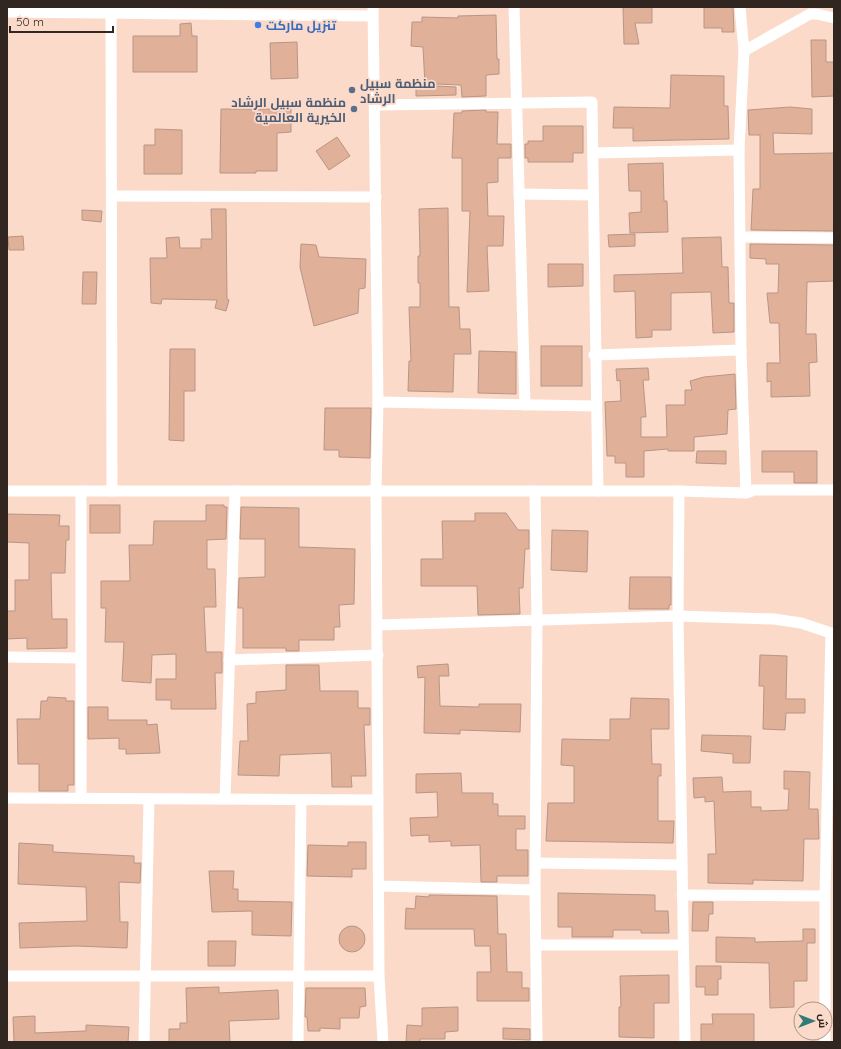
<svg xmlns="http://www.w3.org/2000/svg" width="841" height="1049" viewBox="0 0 841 1049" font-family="Quicksand,Cairo,sans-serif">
<rect width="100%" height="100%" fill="#fcdaca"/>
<!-- building -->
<g fill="#e0b099" stroke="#b69687">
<path d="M623 7H652V23H635L639 44H624Z"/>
<path d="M704 7H733L734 32H722V28H704Z"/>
<path d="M496 15 497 59H499V74L486 75V96L462 97 461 85 436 84V86L456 87V95L416 96V85H425L423 47 411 46 412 22H422V17L458 18V16Z"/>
<path d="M191 23 192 36H197V72H133V36H180V24Z"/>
<path d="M811 40H826V62H834V96L812 97Z"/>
<path d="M297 42 298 78 271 79 270 43Z"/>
<path d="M671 75 724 76V106H728L729 139 633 141V128H613L614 107 670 108Z"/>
<path d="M790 107 812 109V134L773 133 774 154 834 153V231L751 230 753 189H760V135H749L748 110Z"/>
<path d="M221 109H291V132L277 133V171H256V173H220Z"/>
<path d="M486 110V112H498L497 144H511V158H498V182L487 183 488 216H504L503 246H487L489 291 467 292 470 211H462V158H452L454 113H462V111Z"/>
<path d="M543 126H583V153H573V162H528V158H525V144H528V141H543Z"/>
<path d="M155 129 182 130V174H144V145H155Z"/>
<path d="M337 137 350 156 329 170 316 151Z"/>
<path d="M663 163 664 201H667L668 232 630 233 629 213 641 212V191H629L628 164Z"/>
<path d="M448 208 449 307H459L460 329H470L471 354H454L453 392 408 391 409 361H411L409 307H420V283H418V256H420L419 209Z"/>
<path d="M211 209H226L227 299 229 300 226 311 215 308 217 300 162 299 161 304 151 303 150 258H167L166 238 179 237 180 248H201V239H212Z"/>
<path d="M82 210 102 211 101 222 82 220Z"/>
<path d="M635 234V246L609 247 608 235Z"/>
<path d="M23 236 24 250H9L8 237Z"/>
<path d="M721 237 722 267H728L729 303H734V332L713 333 711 292 671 293V330H652V337L636 338 635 291 614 292V275L683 273 682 238Z"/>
<path d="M301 244 316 245 319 257 366 259 365 288 359 289 358 313 314 326 300 267Z"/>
<path d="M750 244 834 245V281L807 282 806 334H816L817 362 809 363 810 396 771 397V381L767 382V363H780L779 323H770L767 293H778L779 264H766V259L750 258Z"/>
<path d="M548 264H583V286L548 287Z"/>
<path d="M83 272H97L96 304H82Z"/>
<rect x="541" y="346" width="41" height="40"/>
<path d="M170 349H195V391H184V441L169 440Z"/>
<path d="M479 351 516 352V394L478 393Z"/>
<path d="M648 368 649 380H643L646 417H641V437H667L666 405H685V390H692L690 381 704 377 735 374 736 409 728 410 727 434 694 437V451H668V449L644 451V477H626V463H615V456H607L605 402 621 401 620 380 617 381 616 369Z"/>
<path d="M325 408H371L370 458 339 457V450H324Z"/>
<path d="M697 451H726V464L696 463Z"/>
<path d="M762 451H817V483H794V472H762Z"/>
<rect x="90" y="505" width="30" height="28"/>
<path d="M206 505H224V507H227L226 539 207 540V569H215L216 607H204L206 652H222V673H215L216 709H171V700H156V679H176V654L152 655 151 683 122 681 124 642H105L106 608H101V581H130L129 545H153L154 521H206Z"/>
<path d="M241 507 299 508V547L355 549 354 604 339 605 340 627H334V640H299V651H286V648H243V608H238L239 578 265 577V539H240Z"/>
<path d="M475 513H506L518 530H529V549H525L523 588H519L520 614 478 615 477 586H421V559H443L442 521H475Z"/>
<path d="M7 514 60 515 59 526H69V540H66L65 573H51L52 619H67V648L27 649V638L7 639V611H15V580H29V543L7 542Z"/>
<path d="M552 530 588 531 587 572 551 570Z"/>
<path d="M630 577H671V605H669V609H629Z"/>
<path d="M760 655 787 656 786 699H805V713H786L785 730 763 729 764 686H759Z"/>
<path d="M448 664 449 676H439L440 706 479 707V704H521L520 732 460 730V734L424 733 425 677 418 678 417 666Z"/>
<path d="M286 665H319L320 691H358V708H370V725H364L366 776H351L352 787H332L331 753 280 755 279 776 238 775 240 741H248L247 704 256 703V692L286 690Z"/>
<path d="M48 697 66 698V701H74V785H68V791H39V764H18L17 719H40L41 701H47Z"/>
<path d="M631 698 669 699V729H651L652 764H661V776H658V821H674L673 843 546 841 548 803H574V766L561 765 562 739 610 740V719H630Z"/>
<path d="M88 707H108V720H147V725L157 724 160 753 126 754V749H119V738L88 739Z"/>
<path d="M702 735 751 736 750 763H733V754L701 751Z"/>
<path d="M784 771 810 772 809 809H818L819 839H804L803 881 753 880V884L708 883V854H716L714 801 705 802V797L694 798 693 778 722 777 723 792 751 791V807H761V811L788 810 789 789H784Z"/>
<path d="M461 773 462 793H493V804H498V816H525V829H516V850H528V876H497V882H481L480 845 451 846V841L429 842V835L411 836 410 818 438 817 437 792 416 793V774Z"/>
<path d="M348 842H366V869H352V877L307 876 308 845 348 846Z"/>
<path d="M19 843 53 845V852L134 856V863H141L140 883 119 882 120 922H128L127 948 77 946 20 948 19 923 87 921 86 887 18 884Z"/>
<path d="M209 871H234L233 889H238V901L292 902 291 936 252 935V911L212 912Z"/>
<path d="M558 893 655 895V911H668L669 933H641V930H613V937H572V927H558Z"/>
<path d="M429 895 497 896 498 934H506L507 972H522V988H529V1001H477V972H491L490 946H475L474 929H405L406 908 415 909 416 896 429 897Z"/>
<path d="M693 902H713V914H709L708 931H692Z"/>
<circle cx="352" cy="939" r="13"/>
<path d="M803 929H815V943H807V981H794V1007L770 1008 769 963 716 962V937L755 938V942L803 941Z"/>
<path d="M208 941H236L235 966H208Z"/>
<path d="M696 966H721V979H718V995H705V987H696Z"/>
<path d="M669 975V1003H654V1038L619 1037V1007H621L620 976Z"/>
<path d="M219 987V993L278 990 279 1019 229 1021 230 1042H169V1029H180V1023H187L186 988Z"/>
<path d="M306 988H365L366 1006 360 1007 359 1018H340V1029L320 1028V1031H308L307 1017H305Z"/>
<path d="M458 1007V1031L445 1032V1039H420V1042H406L407 1025 422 1026V1008Z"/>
<path d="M712 1014H754V1042H701V1024H713Z"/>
<path d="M35 1016V1033L86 1031V1025L129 1027 128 1042H14L13 1017Z"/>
<path d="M503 1028 530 1029V1040L503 1039Z"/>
</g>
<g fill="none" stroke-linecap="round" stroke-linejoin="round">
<!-- minor -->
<g stroke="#fff" stroke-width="11">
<path d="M373 7 378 402 376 491 379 976 383 1042"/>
<path d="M514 7 525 405"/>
<path d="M740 7 744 51 739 150 741 350 746 493"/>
<path d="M7 12 373 16"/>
<path d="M111 15 112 491"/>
<path d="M744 51 810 14H817L834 18"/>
<path d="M375 105 592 102 598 491"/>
<path d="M593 153 739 150"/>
<path d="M519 194 593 195"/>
<path d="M112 196 376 197"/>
<path d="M740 237 834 238"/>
<path d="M594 355 741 350"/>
<path d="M378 402 595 406"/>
<path d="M7 491H679L746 493 754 490H834"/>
<path d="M81 491V798"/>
<path d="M535 491 537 621 535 890 537 1042"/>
<path d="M679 491 678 616 685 1042"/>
<path d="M377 625 678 616 774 619 801 623 831 633H834"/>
<path d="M7 657 81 658"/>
<path d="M229 660 378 655"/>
<path d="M7 798 378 800"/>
<path d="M225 799 235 491"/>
<path d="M536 863 682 865"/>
<path d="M379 886 535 890"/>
<path d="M682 895 825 896"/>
<path d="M536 945H683"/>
<path d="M7 976H379"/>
<path d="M825 1009V896L831 633"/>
<path d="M144 1042 149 799"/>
<path d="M298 1042 301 800"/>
<path d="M825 1042V1033"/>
</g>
</g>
<!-- markers -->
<circle fill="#3f7fe0" stroke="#fcdaca" stroke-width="1.5" cx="258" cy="25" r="4"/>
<g fill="#5c6f8a" stroke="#fcdaca" stroke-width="1.5">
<circle cx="352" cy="90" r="4"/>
<circle cx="354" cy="109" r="4"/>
</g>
<g text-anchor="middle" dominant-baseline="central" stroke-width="3.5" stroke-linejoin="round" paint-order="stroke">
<!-- shop labels -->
<g font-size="13" font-weight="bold" fill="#366cbe" stroke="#fcdaca" text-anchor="start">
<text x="266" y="25">تنزيل ماركت</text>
</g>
<!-- service labels -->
<g font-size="13" font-weight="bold" fill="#4e5e75" stroke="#fcdaca" text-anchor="start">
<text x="360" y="83">منظمة سبيل<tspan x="360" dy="15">الرشاد</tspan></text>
<text x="346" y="102" text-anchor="end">منظمة سبيل الرشاد<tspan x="346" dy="15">الخيرية العالمية</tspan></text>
</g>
</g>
<!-- border -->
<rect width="841" height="1049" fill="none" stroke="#322620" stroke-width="16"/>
<!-- north arrow -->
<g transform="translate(813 1021) rotate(90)"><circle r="19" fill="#fcdaca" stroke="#ab9286"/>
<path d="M0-3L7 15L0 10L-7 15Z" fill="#327b76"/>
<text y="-6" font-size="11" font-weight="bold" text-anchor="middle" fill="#322620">ش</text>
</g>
<!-- scale -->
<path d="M10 26v6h103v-6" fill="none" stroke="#322620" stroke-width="2"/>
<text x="16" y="26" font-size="12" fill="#322620" stroke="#fcdaca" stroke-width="3" paint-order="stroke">50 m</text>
</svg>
